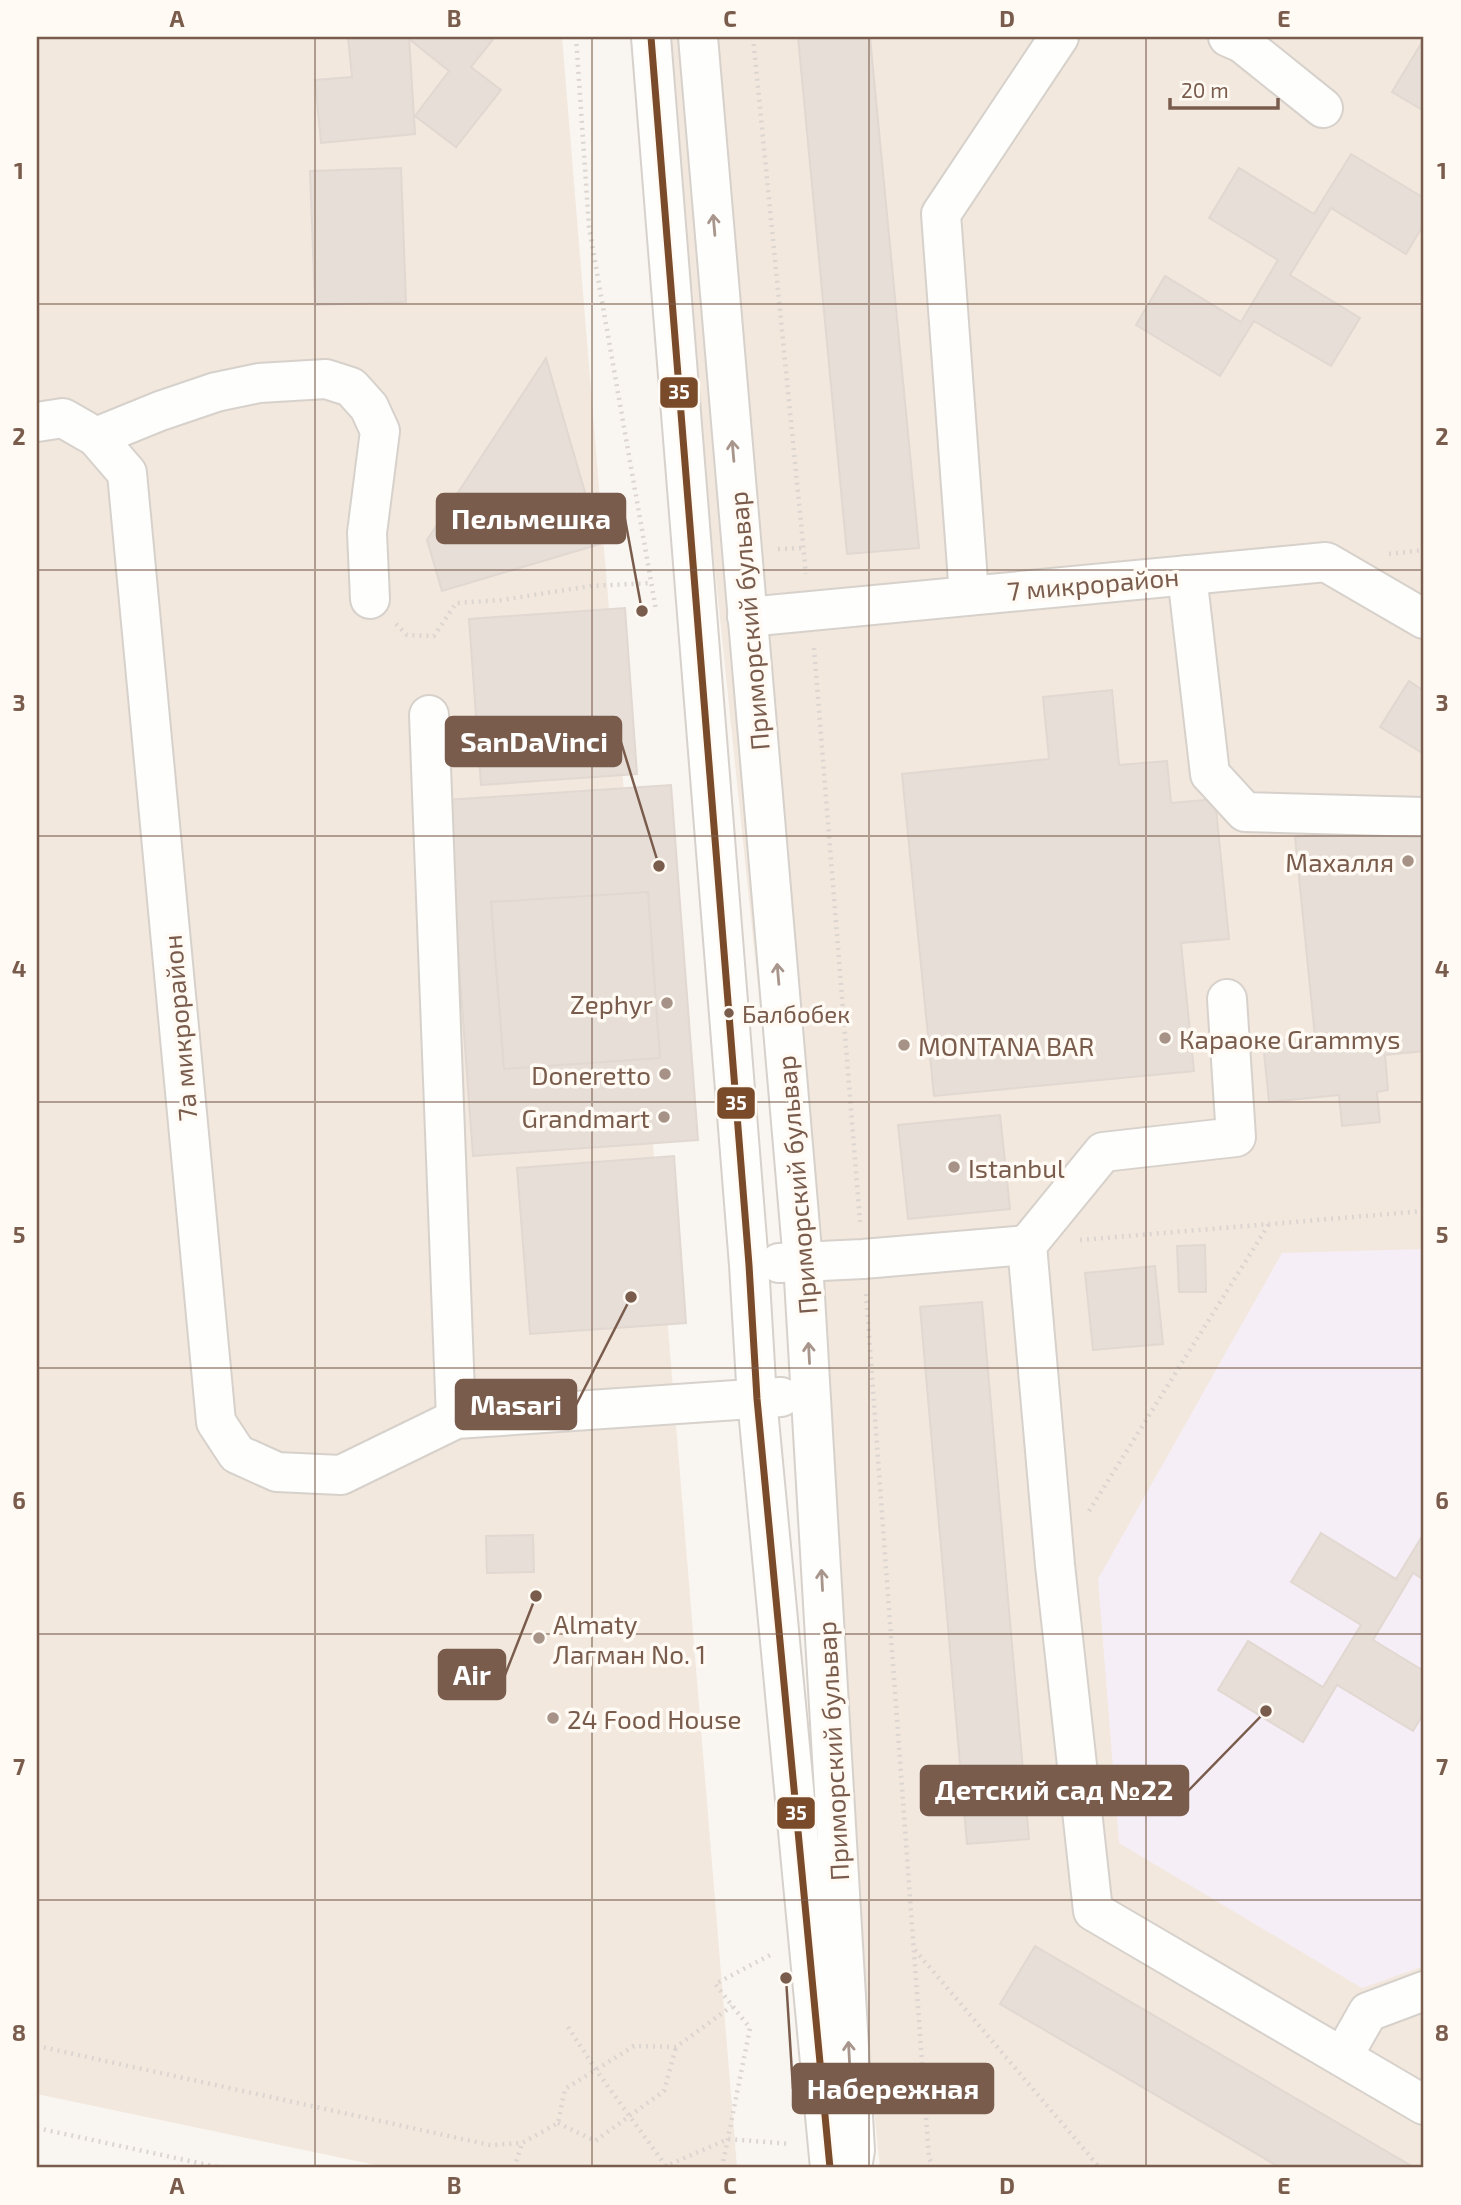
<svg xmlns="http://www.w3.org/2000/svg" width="1461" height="2205" viewBox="0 0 1461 2205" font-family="'Exo 2',sans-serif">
<rect width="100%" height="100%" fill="#f9f5f0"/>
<!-- residential -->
<g fill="#f2e8de">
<path d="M37 37H562L737 2168H390L37 2094Z"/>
<path d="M660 37H1424V2168H880Z"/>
</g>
<!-- education -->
<path fill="#f6eef6" d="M1424 1249V1966L1362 1988 1119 1843 1098 1579 1282 1253Z"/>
<!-- building -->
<g fill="#e6ded7" stroke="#e2d8d2" stroke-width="2">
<path d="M348 37H409L415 134 321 143 315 80 352 77Z"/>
<path d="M411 37H495L471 67 501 90 456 147 415 116 449 71 409 39Z"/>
<path d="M798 37H870L919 548 847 554Z"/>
<path d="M1422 42 1424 43V111L1392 92Z"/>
<path d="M1351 154 1424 198V224L1406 254 1331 208 1290 275 1360 318 1331 366 1254 321 1220 376 1136 325 1165 276 1241 322 1278 260 1209 218 1239 168 1314 214Z"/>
<path d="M401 168 406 302 315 305 310 171Z"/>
<path d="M546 358 600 544 442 591 427 540Z"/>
<path d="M625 608 637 774 481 785 469 619Z"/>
<path d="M1409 681 1424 691V754L1380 727Z"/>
<path d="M1112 690 1119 765 1167 761 1171 803 1215 799 1229 939 1181 943 1194 1071 934 1096 902 774 1049 759 1043 697Z"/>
<path d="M671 785 698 1140 473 1156 447 800Z"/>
<path d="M1424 824V1051L1385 1055 1388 1090 1377 1092 1380 1122 1342 1126 1339 1095 1269 1102 1263 1042 1315 1037 1295 837Z"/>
<path d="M648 892 660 1058 504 1069 491 902Z"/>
<path d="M1000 1115 1010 1209 908 1219 898 1125Z"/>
<path d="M674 1156 686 1323 530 1334 517 1168Z"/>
<path d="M1205 1245 1206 1292H1179L1177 1246Z"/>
<path d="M1155 1266 1163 1344 1093 1350 1085 1273Z"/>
<path d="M982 1302 1029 1839 967 1844 920 1307Z"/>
<path d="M1321 1533 1396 1579 1424 1533V1580L1413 1573 1373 1640 1424 1671V1713L1413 1731 1337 1685 1303 1742 1218 1690 1248 1641 1323 1687 1361 1625 1291 1582Z"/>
<path d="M533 1535 534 1572 487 1573 486 1536Z"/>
<path d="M1035 1946 1415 2168H1281L1000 2004Z"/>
</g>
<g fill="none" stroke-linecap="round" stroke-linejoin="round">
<defs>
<g id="minor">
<path d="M651 37 749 1265 757 1399 830 2168"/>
<path d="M698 37 803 1262 855 2150 852 2168"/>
<path d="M1228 37 1242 43 1323 108"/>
<path d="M37 422 63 418 96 437 127 473 216 1422 237 1454 277 1472 341 1475 456 1419 781 1397"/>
<path d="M96 437 160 411 216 392 259 383 326 379 351 387 369 407 380 431 367 533 370 599"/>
<path d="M1187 575 1210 774 1245 812 1424 817"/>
<path d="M969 595 941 214 1059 37"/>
<path d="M747 617 1326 562 1424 619"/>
<path d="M429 715 456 1419"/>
<path d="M1027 1245 1103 1152 1236 1137 1227 999"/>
<path d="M779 1263 863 1259 1027 1245 1055 1565 1093 1911 1424 2105"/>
<path d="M1343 2056 1368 2012 1424 1991"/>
</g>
</defs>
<!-- minor casing -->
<use href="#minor" stroke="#d7d1cb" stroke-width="42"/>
<!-- path -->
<g stroke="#dcd5d0" stroke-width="4.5" stroke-dasharray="2 5" stroke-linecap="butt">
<path d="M576 37 589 227 656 610"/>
<path d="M753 37 806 574"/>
<path d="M778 549 803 548"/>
<path d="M1389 554 1424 550"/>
<path d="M396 624 407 635 434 636 456 603 502 600 590 586 652 583"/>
<path d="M814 648 860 1222"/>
<path d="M1080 1240 1424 1211"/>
<path d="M866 1294 929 2158 934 2168"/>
<path d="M1089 1511 1269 1224"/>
<path d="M915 1950 1100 2168"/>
<path d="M568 2027 596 2070 666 2166 728 2139 791 2144"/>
<path d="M37 2046 490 2145 522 2143 558 2123 565 2089 634 2046 676 2047 732 2006"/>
<path d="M558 2123 595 2141 664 2091 676 2047"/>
<path d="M37 2128 222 2168"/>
<path d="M514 2168 522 2143"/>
<path d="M722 2168 750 2028 715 1984 774 1953"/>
</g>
<!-- minor -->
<use href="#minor" stroke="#fefefd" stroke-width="38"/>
<defs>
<path id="bus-1" d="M651 37 749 1265 757 1399 830 2168"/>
</defs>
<!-- bus-1 casing -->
<use href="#bus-1" stroke="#fffaf3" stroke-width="12"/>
<!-- bus-1 -->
<use href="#bus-1" stroke="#7a4b2a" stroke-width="7"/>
</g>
<!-- one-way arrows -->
<defs><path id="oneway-shaft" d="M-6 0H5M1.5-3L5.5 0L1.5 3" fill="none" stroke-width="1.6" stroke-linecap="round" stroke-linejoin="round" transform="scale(1.75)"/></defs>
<g stroke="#a8958b">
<use href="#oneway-shaft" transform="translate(714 225) rotate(-95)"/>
<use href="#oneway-shaft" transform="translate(733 451) rotate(-95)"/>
<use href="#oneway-shaft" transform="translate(778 974) rotate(-95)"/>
<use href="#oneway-shaft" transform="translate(809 1353) rotate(-93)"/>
<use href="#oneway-shaft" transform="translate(822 1580) rotate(-93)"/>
<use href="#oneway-shaft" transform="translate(849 2052) rotate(-93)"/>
</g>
<!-- grid -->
<path fill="none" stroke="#7a5c4d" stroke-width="2" stroke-opacity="0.55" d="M315 37V2168M592 37V2168M869 37V2168M1146 37V2168M37 304H1424M37 570H1424M37 836H1424M37 1102H1424M37 1368H1424M37 1634H1424M37 1900H1424"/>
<!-- markers -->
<g fill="#a69286" stroke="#fffaf3" stroke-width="2.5">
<circle cx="1408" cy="861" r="7"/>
<circle cx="667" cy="1003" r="7"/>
<circle cx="1165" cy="1038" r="7"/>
<circle cx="904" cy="1045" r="7"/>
<circle cx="665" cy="1074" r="7"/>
<circle cx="664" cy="1117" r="7"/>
<circle cx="954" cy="1167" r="7"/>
<circle cx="539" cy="1638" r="7"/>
<circle cx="553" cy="1718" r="7"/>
</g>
<circle fill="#7a5c4d" stroke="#fffaf3" stroke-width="2.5" cx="729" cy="1013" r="6"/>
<g text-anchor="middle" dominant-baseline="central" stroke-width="7" stroke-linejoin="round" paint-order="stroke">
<!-- bus labels -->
<g font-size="24" fill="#7a5c4d" stroke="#fffaf3" text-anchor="start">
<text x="742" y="1013">Балбобек</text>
</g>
<!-- street labels -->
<g font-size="26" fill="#7a5c4d" stroke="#fffaf3">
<text transform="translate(1093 583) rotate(-5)">7 микрорайон</text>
<text transform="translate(748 621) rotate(-95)">Приморский бульвар</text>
<text transform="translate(179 1028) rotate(-95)">7а микрорайон</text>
<text transform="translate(796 1185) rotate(-95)">Приморский бульвар</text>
<text transform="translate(832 1751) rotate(-93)">Приморский бульвар</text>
</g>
<!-- poi labels -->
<g font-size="26" fill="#7a5c4d" stroke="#fffaf3" text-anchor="start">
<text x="1394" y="861" text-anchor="end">Махалля</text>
<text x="653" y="1003" text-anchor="end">Zephyr</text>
<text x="1179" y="1038">Караоке Grammys</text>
<text x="918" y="1045">MONTANA BAR</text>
<text x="651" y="1074" text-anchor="end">Doneretto</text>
<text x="650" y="1117" text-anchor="end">Grandmart</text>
<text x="968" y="1167">Istanbul</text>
<text x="553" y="1623">Almaty<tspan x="553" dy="30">Лагман No. 1</tspan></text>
<text x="567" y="1718">24 Food House</text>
</g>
</g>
<!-- callouts -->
<path fill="none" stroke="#7a5c4d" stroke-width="2.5" d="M642 611L625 519M659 866L621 742M631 1297L576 1405M536 1596L505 1675M1266 1711L1188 1791M786 1978L793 2089"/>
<g fill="#7a5c4d" stroke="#fffaf3" stroke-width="2.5">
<circle cx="642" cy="611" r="7"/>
<circle cx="659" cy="866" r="7"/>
<circle cx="631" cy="1297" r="7"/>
<circle cx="536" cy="1596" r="7"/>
<circle cx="1266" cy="1711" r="7"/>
<circle cx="786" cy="1978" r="7"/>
</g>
<g fill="#7a5c4d" stroke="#7a5c4d" stroke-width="2.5">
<rect x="437" y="494" width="188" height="49" rx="7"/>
<rect x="446" y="717" width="175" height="49" rx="7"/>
<rect x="456" y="1380" width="120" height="49" rx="7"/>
<rect x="439" y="1650" width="66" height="49" rx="7"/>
<rect x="921" y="1766" width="267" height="49" rx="7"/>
<rect x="793" y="2064" width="200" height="49" rx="7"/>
</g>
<g font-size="28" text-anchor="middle" font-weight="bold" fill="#fff">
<text x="531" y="529">Пельмешка</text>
<text x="534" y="752">SanDaVinci</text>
<text x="516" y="1415">Masari</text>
<text x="472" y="1685">Air</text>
<text x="1054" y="1800">Детский сад №22</text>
<text x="893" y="2099">Набережная</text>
</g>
<g stroke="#fffaf3" stroke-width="2.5">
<rect x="659" y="376" width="40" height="33" rx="7" fill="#7a4b2a"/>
<rect x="716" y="1086" width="40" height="34" rx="7" fill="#7a4b2a"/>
<rect x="776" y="1796" width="40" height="34" rx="7" fill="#7a4b2a"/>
</g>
<g font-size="19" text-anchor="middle" font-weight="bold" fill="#fff">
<text x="679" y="399">35</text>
<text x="736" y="1110">35</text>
<text x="796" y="1820">35</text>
</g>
<!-- border -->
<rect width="1461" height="2205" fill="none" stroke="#fffaf3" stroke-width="77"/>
<!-- scale -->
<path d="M1170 98v10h108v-10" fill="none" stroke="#7a5c4d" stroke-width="3.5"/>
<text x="1181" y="98" font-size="21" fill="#7a5c4d" stroke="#fffaf3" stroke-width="5" paint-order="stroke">20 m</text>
<rect x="38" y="38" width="1384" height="2128" fill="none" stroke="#7a5c4d" stroke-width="2.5"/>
<g font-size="23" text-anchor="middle" font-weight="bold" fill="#7a5c4d">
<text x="177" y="27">A</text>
<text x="454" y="27">B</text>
<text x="730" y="27">C</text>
<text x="1007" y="27">D</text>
<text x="1284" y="27">E</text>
<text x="19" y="179">1</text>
<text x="1442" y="179">1</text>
<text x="19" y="445">2</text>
<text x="1442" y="445">2</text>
<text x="19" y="711">3</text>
<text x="1442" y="711">3</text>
<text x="19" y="977">4</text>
<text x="1442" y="977">4</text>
<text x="19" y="1243">5</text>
<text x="1442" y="1243">5</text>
<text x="19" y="1509">6</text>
<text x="1442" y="1509">6</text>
<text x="19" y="1775">7</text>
<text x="1442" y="1775">7</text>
<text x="19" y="2041">8</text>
<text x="1442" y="2041">8</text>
<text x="177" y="2194">A</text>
<text x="454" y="2194">B</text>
<text x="730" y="2194">C</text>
<text x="1007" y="2194">D</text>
<text x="1284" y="2194">E</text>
</g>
</svg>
